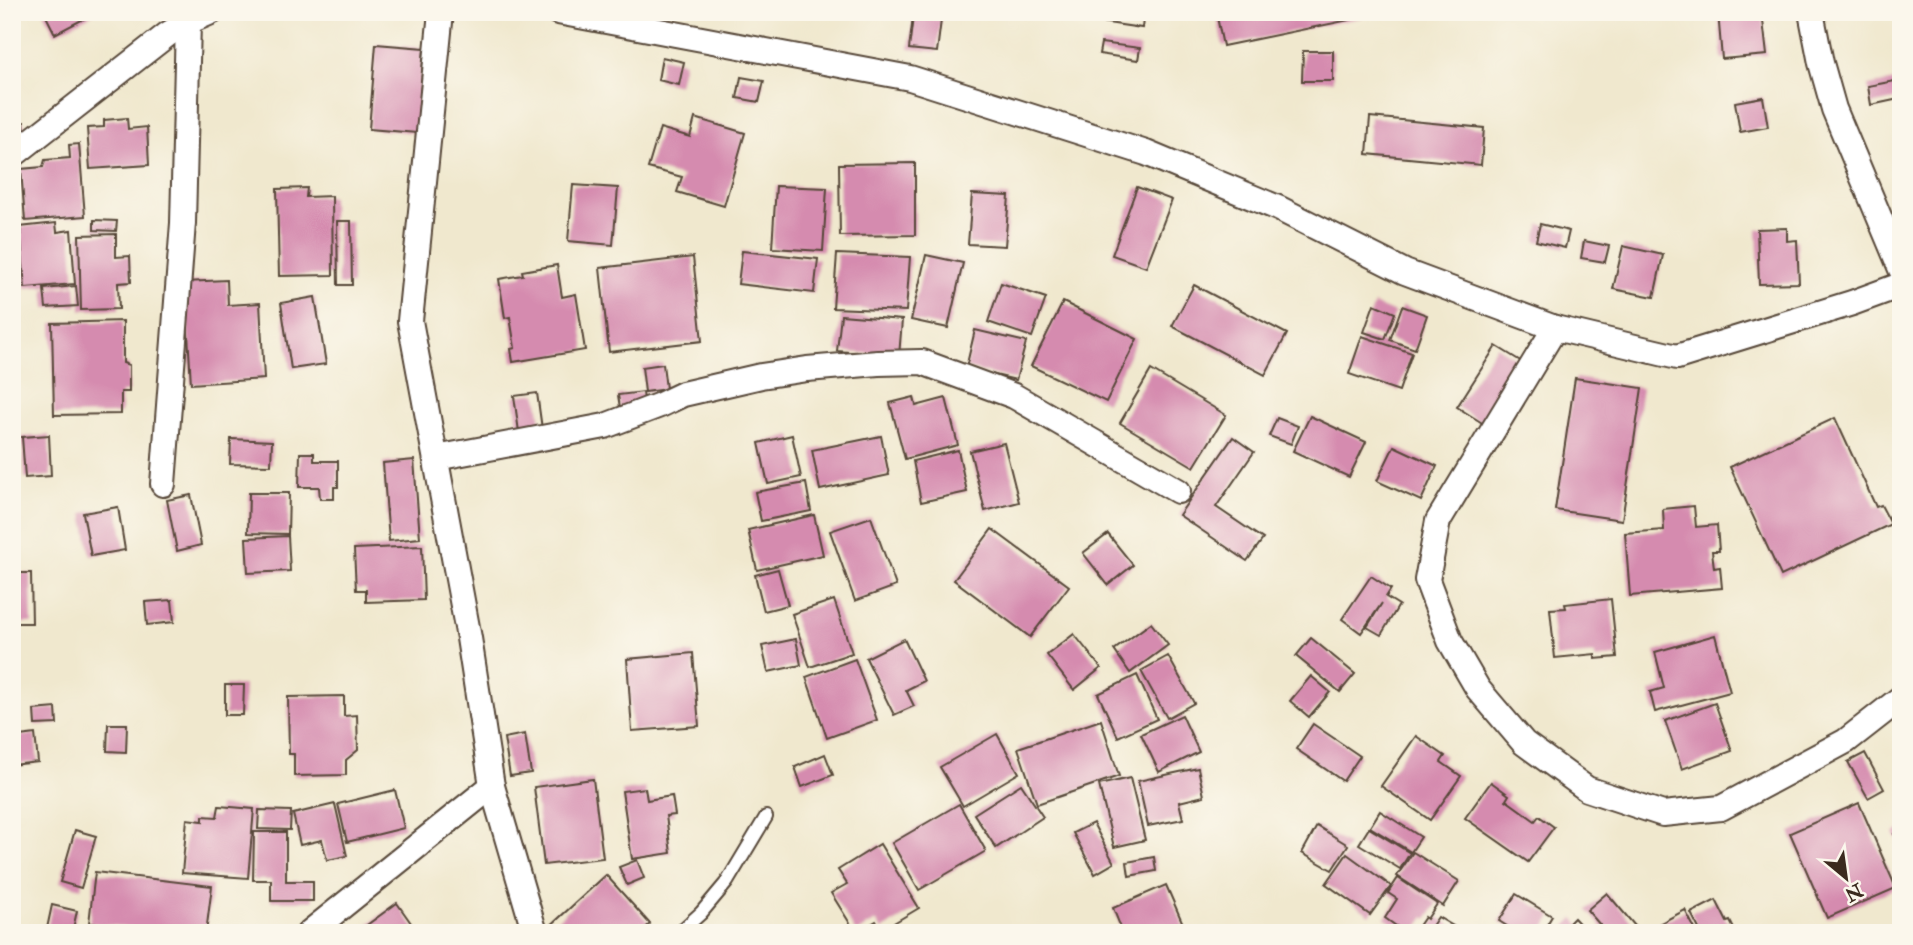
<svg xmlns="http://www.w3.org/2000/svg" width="1913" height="945" viewBox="0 0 1913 945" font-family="'IM FELL Double Pica',serif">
<rect width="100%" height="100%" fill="#fbf7ec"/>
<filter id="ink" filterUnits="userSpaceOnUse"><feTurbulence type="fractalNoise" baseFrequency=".0143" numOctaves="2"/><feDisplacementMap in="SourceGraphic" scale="14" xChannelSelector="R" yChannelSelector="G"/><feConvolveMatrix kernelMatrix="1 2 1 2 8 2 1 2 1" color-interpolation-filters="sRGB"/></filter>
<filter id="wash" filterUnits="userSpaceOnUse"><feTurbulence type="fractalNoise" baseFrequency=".00686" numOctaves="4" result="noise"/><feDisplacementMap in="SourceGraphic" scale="28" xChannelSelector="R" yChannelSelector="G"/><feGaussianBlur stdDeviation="1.57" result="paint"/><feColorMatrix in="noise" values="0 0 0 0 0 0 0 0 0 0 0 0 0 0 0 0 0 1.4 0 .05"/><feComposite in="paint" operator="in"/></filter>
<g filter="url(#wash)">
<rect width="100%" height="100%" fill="#f0e8ce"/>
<g id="blocks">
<!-- building -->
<g fill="#d58baf">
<path d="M44 12H97L55 34Z"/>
<path d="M1073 12H1144L1142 28 1073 18Z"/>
<path d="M1216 12H1383V13L1223 46Z"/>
<path d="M1718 12H1762L1767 55 1722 59Z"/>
<path d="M913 17 941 20 937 52 909 49Z"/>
<path d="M1101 43 1140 48 1138 60 1099 54Z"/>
<path d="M376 44 424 48 417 133 369 129Z"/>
<path d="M1303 51H1333V81H1302Z"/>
<path d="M662 57 684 62 679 85 658 80Z"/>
<path d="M741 77 764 81 759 102 737 98Z"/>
<path d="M1895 81 1899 99 1871 105 1868 86Z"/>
<path d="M1763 97 1768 127 1740 132 1735 102Z"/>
<path d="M1370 117 1484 128 1481 165 1367 154Z"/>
<path d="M127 118 128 129 147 127 149 165 90 169 87 128 104 127V120Z"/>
<path d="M695 118 745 133 724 206 677 192 682 177 648 168 660 128 690 137Z"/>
<path d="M24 122 25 141 13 143 12 123Z"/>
<path d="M79 144 85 216 25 221 21 169 43 167 45 160 70 158 69 145Z"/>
<path d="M915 163V235L840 236 839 164Z"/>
<path d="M573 185 618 188 613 245 568 241Z"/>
<path d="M776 186 827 188 823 251 772 248Z"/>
<path d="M1137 187 1172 200 1146 267 1112 255Z"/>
<path d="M307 188 306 197 332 196 333 275 279 276 277 189Z"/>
<path d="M972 194 1009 196 1005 246 968 244Z"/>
<path d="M94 220 117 221 116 231 94 230Z"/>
<path d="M337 221H351L352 285H338Z"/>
<path d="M56 223 57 232 71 230 75 284 25 288 20 227Z"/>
<path d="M1540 224 1569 231 1565 248 1536 241Z"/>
<path d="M1787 228V241L1797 240 1799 283 1759 284 1757 229Z"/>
<path d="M116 234V257L130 256 131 282 118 283 119 309 81 310 79 235Z"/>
<path d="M1584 241 1609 246 1605 262 1581 258Z"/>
<path d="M1623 246 1663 255 1654 297 1613 289Z"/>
<path d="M742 251 818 259 814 293 738 284Z"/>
<path d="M837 254 910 257 906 311 833 308Z"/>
<path d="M926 255 963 263 948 328 911 320Z"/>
<path d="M693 257 702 341 609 352 600 268Z"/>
<path d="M557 265 562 297 576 294 585 350 513 362 511 349 515 348 510 317 505 318 499 279 523 275 522 271Z"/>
<path d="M227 280 228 305 260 303 264 379 191 384 185 282Z"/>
<path d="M1001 283 1046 298 1032 337 988 322Z"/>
<path d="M1194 285 1287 334 1265 375 1172 326Z"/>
<path d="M76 286 78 306 46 308 44 289Z"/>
<path d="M315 297 326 364 291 369 281 303Z"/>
<path d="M1063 302 1137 339 1106 402 1031 366Z"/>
<path d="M1374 304 1395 313 1385 339 1364 332Z"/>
<path d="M1402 306 1427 315 1415 349 1390 340Z"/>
<path d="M841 315 902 320 899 356 837 351Z"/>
<path d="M123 321V363L129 365V392H121V414L54 415 52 323Z"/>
<path d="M975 330 1026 342 1016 380 966 368Z"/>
<path d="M1362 336 1412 353 1399 391 1349 374Z"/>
<path d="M1496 346 1527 365 1487 426 1457 407Z"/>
<path d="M663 364 666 389 645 392 642 367Z"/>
<path d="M1151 370 1226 415 1194 467 1120 423Z"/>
<path d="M1575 378 1642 388 1622 520 1555 510Z"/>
<path d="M643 392 645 410 621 414 618 395Z"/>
<path d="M537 393 542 429 519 432 514 396Z"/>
<path d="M914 397 916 406 946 398 958 445 905 459 890 403Z"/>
<path d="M1310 416 1366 442 1349 477 1293 451Z"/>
<path d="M1277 418 1298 426 1291 444 1269 436Z"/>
<path d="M1835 418 1876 507 1881 505 1891 524 1781 576 1730 467Z"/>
<path d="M49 435 51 476 25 478 22 437Z"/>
<path d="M792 435 801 477 768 484 759 443Z"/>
<path d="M881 436 889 475 820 490 812 450Z"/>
<path d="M1233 437 1254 452 1216 507 1263 539 1247 561 1179 515Z"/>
<path d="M231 439 272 441 271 465 230 464Z"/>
<path d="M1004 443 1019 502 985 511 970 451Z"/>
<path d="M1394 446 1437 466 1421 501 1377 481Z"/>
<path d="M958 450 967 492 921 502 913 461Z"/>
<path d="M300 453H314V461H338V487H334V499H320L319 487H299Z"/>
<path d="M414 460 420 538 389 541 383 463Z"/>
<path d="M806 483 811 511 761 521 755 492Z"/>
<path d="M249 493H289L288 534 248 533Z"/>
<path d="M191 495 201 545 177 551 167 500Z"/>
<path d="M1694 506 1696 527 1717 525 1719 551H1712L1714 568 1720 567 1722 588 1630 596 1625 533 1664 530 1663 509Z"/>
<path d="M118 507 125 550 91 556 83 513Z"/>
<path d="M814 515 823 555 757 570 748 530Z"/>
<path d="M871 517 896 586 855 601 830 531Z"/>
<path d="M992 529 1069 586 1030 637 954 580Z"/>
<path d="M1108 534 1133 565 1108 585 1083 553Z"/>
<path d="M288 536 290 571 248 573 246 538Z"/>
<path d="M422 546 424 600 366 602V590H356L354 549Z"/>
<path d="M778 569 788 605 764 611 755 575Z"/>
<path d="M12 573H31L32 623H12Z"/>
<path d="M1371 576 1391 589 1386 597 1399 605 1381 635 1367 627 1382 603 1361 633 1342 619Z"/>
<path d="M1611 599 1617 657 1595 659V654L1555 658 1550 609 1566 608 1565 604Z"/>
<path d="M172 600 174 622 147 625 145 602Z"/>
<path d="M834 600 852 653 810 667 792 614Z"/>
<path d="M1151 623 1168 645 1130 673 1114 650Z"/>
<path d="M1074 634 1101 668 1074 690 1047 655Z"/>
<path d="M1715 635 1730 692 1655 712 1650 692 1664 688 1655 652Z"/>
<path d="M1311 638 1355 674 1340 692 1296 656Z"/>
<path d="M796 639 801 665 768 672 762 646Z"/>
<path d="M904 639 924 681 906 690 914 706 894 715 866 658Z"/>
<path d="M693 653 699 726 632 731 627 659Z"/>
<path d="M1168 656 1194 703 1167 718 1141 671Z"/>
<path d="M855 659 877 720 827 738 806 677Z"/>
<path d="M1137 675 1157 719 1118 737 1098 694Z"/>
<path d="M1311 676 1330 692 1309 717 1290 701Z"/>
<path d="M225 685H244L243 715H225Z"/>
<path d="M344 696V716L357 715 358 750 346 760V775L294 776V754H289L288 697Z"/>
<path d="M1715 703 1732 751 1682 769 1665 721Z"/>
<path d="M56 708 57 724 35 725 34 710Z"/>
<path d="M1182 715 1199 752 1159 772 1141 734Z"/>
<path d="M1101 720 1119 776 1037 804 1018 748Z"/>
<path d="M108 724H127L126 752 107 751Z"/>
<path d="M1313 724 1360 756 1343 781 1296 749Z"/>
<path d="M35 734 38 762 12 765V737Z"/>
<path d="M525 734 531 773 510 776 504 738Z"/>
<path d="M997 734 1019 773 963 806 940 767Z"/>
<path d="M1416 736 1445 756 1441 762 1461 776 1430 820 1381 786Z"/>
<path d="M1865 753 1884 789 1868 798 1848 762Z"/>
<path d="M825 754 833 775 802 787 795 767Z"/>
<path d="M1198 768 1204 796 1179 802 1183 819 1148 826 1138 781Z"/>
<path d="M1130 778 1145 840 1114 847 1099 785Z"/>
<path d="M593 779 603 858 544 865 534 787Z"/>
<path d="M1491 782 1509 795 1506 800 1535 821 1539 816 1554 827 1528 862 1465 818Z"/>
<path d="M1021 784 1043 817 996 848 974 814Z"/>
<path d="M645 788 647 800 672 796 675 815 666 816 671 853 632 859 622 791Z"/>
<path d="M395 790 404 828 347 842 338 804Z"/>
<path d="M1859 803 1896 888 1827 918 1790 833Z"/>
<path d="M335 804 347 856 327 860 322 840 300 845 293 814Z"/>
<path d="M959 804 986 851 919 890 892 843Z"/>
<path d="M219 806 254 809 248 878 182 873 187 819 203 821V816L217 817Z"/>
<path d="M259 810 291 811 290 830 258 829Z"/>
<path d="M1380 811 1421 837 1411 852 1370 827Z"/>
<path d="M1093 823 1114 863 1095 874 1073 833Z"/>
<path d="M1317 826 1348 845 1332 870 1302 853Z"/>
<path d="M1369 828 1410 853 1400 869 1359 844Z"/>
<path d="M1901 829V844L1894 834Z"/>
<path d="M75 830 96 836 81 888 60 882Z"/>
<path d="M254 832H286V881H313V901H271V880H253Z"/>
<path d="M880 844 919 908 882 930 876 921 856 933 831 893 847 884 838 870Z"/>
<path d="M1413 852 1459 881 1443 906 1397 876Z"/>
<path d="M1347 854 1391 886 1370 915 1326 884Z"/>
<path d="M1154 857 1156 871 1129 876 1127 862Z"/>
<path d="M637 860 644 878 627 885 619 867Z"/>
<path d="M95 872 212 886 206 933H179L89 923Z"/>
<path d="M606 875 650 924 640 933H550L547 929Z"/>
<path d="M1398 878 1437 904 1427 919 1425 917 1414 933H1406L1385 918 1397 899 1388 893Z"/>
<path d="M1166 885 1187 933H1123L1113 908Z"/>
<path d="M1607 893 1641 933H1607L1587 910Z"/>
<path d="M1516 894 1552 916 1542 933H1518L1499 921Z"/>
<path d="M1716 900 1727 922 1730 921 1736 933H1701L1691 913Z"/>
<path d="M397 903 418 933H356Z"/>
<path d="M52 905 77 911 72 933H46Z"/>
<path d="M1685 910 1697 933H1642Z"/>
<path d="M1438 917 1458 929 1456 933H1427Z"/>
<path d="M1574 918 1588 933H1559Z"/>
</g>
</g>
</g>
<g filter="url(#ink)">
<use href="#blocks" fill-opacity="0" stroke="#564638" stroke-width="2"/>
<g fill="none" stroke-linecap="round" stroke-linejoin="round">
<defs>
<path id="lane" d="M679 933 701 913 727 882 766 817"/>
<g id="street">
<path d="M441 12 410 321 469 638 492 786 535 933"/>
<path d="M558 12 910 78 1146 153 1278 208 1405 272 1555 328 1677 357 1852 303 1901 285"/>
<path d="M1811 12 1821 63 1834 109 1901 269"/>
<path d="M12 156 168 34 188 22 211 12"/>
<path d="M1555 328 1438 521 1427 580 1450 641 1478 689 1524 743 1587 789 1663 814 1721 808 1846 741 1901 698"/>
<path d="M436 458 605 426 660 405 683 394 761 376 807 369 878 363 922 362 1014 396 1178 491"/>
<path d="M163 484 183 223 188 22"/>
<path d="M309 933 492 786"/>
</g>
</defs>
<!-- lane casing -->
<use href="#lane" stroke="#564638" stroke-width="16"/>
<!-- street casing -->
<use href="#street" stroke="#564638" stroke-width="28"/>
<!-- lane -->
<use href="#lane" stroke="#fff" stroke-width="12"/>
<!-- street -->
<use href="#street" stroke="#fff" stroke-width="24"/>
</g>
</g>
<!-- margin -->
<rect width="1913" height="945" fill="none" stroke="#fbf7ec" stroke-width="42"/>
<!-- north arrow -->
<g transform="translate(1846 878) rotate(151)" stroke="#fbf7ec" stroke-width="5" paint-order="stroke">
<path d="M0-5L12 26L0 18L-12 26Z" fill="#3b2a1e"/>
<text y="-10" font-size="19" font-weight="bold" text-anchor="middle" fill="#3b2a1e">N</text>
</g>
</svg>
